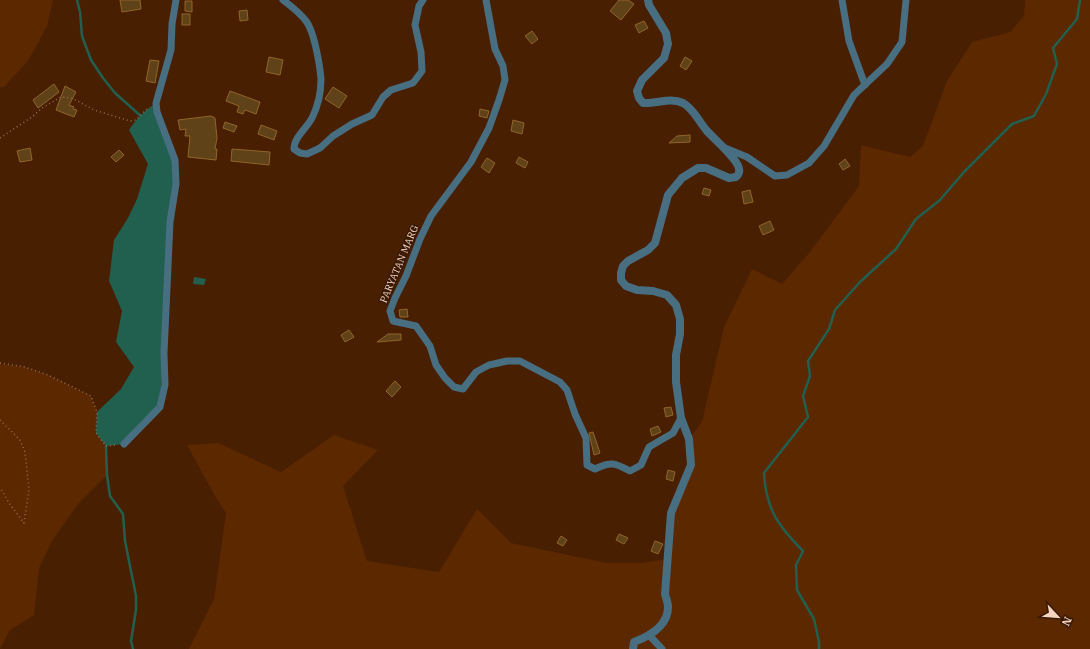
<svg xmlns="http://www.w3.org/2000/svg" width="1090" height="649" viewBox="0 0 1090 649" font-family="'IBM Plex Serif',serif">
<rect width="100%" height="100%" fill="#481f01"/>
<!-- green -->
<g fill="#5c2800">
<path d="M0 0H53L47 26 28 61 4 87H0Z"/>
<path d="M1025 0H1090V649H189L214 599 226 513 215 496 187 445 218 443 281 472 334 435 378 450 343 486 367 561 439 572 477 509 511 543 607 563H642L667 559 671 513 691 465 689 439 702 422 724 327 752 269 782 284 810 252 859 186 861 145 910 157 923 146 947 81 972 42 1010 32 1024 16Z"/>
<path d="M0 362 1 364 25 367 48 375 91 396 97 412 96 433 106 446 107 475 78 504 52 541 39 568 34 615 10 630 0 649Z"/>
</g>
<!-- water -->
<g fill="#21604f">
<path d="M156 103 175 160 160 407 124 444 106 446 96 433 97 412 121 389 134 367 116 342 122 311 109 281 114 240 128 218 137 199 148 164 129 130C136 119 145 110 156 103Z"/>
<path d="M194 277 206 279 204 285 193 284Z"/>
</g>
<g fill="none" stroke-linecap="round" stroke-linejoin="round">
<!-- stream -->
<g stroke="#21604f" stroke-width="2.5">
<path d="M77 0 80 12 82 36 91 60 103 78 115 93 143 118"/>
<path d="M107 444 106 446 107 475 110 496 123 514 125 541 136 596V610L131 641 133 649"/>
<path d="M819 649V642L814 619 797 590 796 565 803 551C778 526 766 509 764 473L808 417 803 396 810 376 808 361 829 329 835 310 860 282 896 249 916 219 940 200 964 172 1012 124 1034 116 1046 94 1057 64 1053 48 1077 19 1080 0"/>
</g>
</g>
<!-- building -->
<g fill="#604219" stroke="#90652a">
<path d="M120 0H140L141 9 122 12Z"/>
<path d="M619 0H628L634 4 621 20 610 11Z"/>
<path d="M185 1H192V12L185 11Z"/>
<path d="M247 10 248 20 240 21 239 11Z"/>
<rect x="182" y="14" width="8" height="11"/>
<path d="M644 21 648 28 639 33 635 25Z"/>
<path d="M532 31 538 39 532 44 525 36Z"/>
<path d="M269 57 283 60 280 75 266 72Z"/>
<path d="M685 57 692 61 686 70 680 66Z"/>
<path d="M150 60 159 61 155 83 146 81Z"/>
<path d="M54 84 59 92 38 108 33 100Z"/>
<path d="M65 86 76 92 69 105 74 107 73 109 77 110 74 117 56 110Z"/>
<path d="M333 87 347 96 339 108 325 99Z"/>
<path d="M230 91 260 102 256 114 245 110 243 114 237 112 239 106 226 101Z"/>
<path d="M480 109 489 111 487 118 479 116Z"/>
<path d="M211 116 215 118 217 138 215 149H217L216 160 188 157 190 136H185L186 129 180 130 178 120Z"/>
<path d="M513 120 524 123 522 134 511 131Z"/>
<path d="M225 122 237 126 234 132 223 128Z"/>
<path d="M261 125 277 131 274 140 258 134Z"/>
<path d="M690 135V142L669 143 677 136Z"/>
<path d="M30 148 32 160 20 162 17 151Z"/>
<path d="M232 149 270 152 269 165 231 161Z"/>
<path d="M119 150 124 155 116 162 111 157Z"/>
<path d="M519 157 528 162 525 168 516 163Z"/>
<path d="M487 158 495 163 489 173 481 167Z"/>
<path d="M845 159 850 166 843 170 839 164Z"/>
<path d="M704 188 711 190 709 196 702 194Z"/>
<path d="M750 190 753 202 744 204 742 192Z"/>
<path d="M770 221 774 230 763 235 759 226Z"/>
<path d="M407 309 408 317H400L399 310Z"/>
<path d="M349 330 354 337 345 342 341 335Z"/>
<path d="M388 334H401V340L377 342Z"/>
<path d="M395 381 401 387 392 397 386 391Z"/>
<path d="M671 407 673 415 666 417 664 408Z"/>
<path d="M658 426 661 432 652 436 650 429Z"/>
<path d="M593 432 600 453 594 455 589 433Z"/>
<path d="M668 470 675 472 673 481 666 479Z"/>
<path d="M619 534 628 538 624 544 616 540Z"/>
<path d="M561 536 567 540 563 546 557 543Z"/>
<path d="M655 541 663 544 658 554 651 551Z"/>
</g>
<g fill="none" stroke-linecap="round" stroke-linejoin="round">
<!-- path -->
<g stroke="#936d53" stroke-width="1.5" stroke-dasharray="1 3" stroke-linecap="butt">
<path d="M0 138 32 117 42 108 61 97 72 98 94 110 130 121 136 120 149 107"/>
<path d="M0 363 25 367 48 375 91 396 97 412 96 433 106 446 116 445"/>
<path d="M0 420 20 440 25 452 29 490 24 523 9 503 0 487"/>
</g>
<!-- minor -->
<g stroke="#486e81" stroke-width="7">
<path d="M283 0C291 6 305 17 309 26 315 38 320 66 321 79 321 92 318 106 312 118 307 128 294 137 294 149L300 153 307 154 320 148 333 136 352 124 372 115 383 97 391 90 413 83 422 71 421 52 415 25 419 6 423 0"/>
<path d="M486 0 495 49 503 66 505 80 499 100 489 128 471 162 431 216 420 239 406 276 395 298 390 311 393 321 416 326 430 346 436 365 445 378 454 387 463 389 476 372 489 365 507 361H520L560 382 567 390 575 414 586 438 587 465 595 469C611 461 615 463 630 471L641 465 649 447 673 433 681 418"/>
<path d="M842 0 849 41 865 85"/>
<path d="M725 148 747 157 775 176 787 175 809 163 824 146 854 95 887 64 902 42 906 0"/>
<path d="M124 444 160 407 165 385 164 353 170 222 176 184 175 160 157 112 156 103 171 50 172 24 176 0"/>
<path d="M649 635 662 649"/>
</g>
<!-- tertiary -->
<path stroke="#486e81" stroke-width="8" d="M633 649 634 642C650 636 668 626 668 607 668 603 666 598 665 594L671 513 691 465 689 439 681 418 676 382V355L680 334V319L676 305 667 295 653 291 637 290 626 286 621 280V273L623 266 628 261 648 250 655 243 668 195 682 178 698 168H706L729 178 736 177C738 175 740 172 739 169 738 159 714 139 707 131 699 122 694 109 683 103 670 97 657 104 643 103L639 98 637 91 642 80 664 58 668 44 666 33 649 5 648 0"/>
</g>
<g text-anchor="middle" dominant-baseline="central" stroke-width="3" stroke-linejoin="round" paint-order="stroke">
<!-- street labels -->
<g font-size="10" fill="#f6d4c0" stroke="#371906">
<text transform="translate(399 264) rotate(-67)">PARYATAN MARG</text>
</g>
</g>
<!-- north arrow -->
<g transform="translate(1058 617) rotate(116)" stroke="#371906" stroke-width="3" paint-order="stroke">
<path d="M0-3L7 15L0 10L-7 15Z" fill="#f6d4c0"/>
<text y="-6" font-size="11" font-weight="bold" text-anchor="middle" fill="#f6d4c0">N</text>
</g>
</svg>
